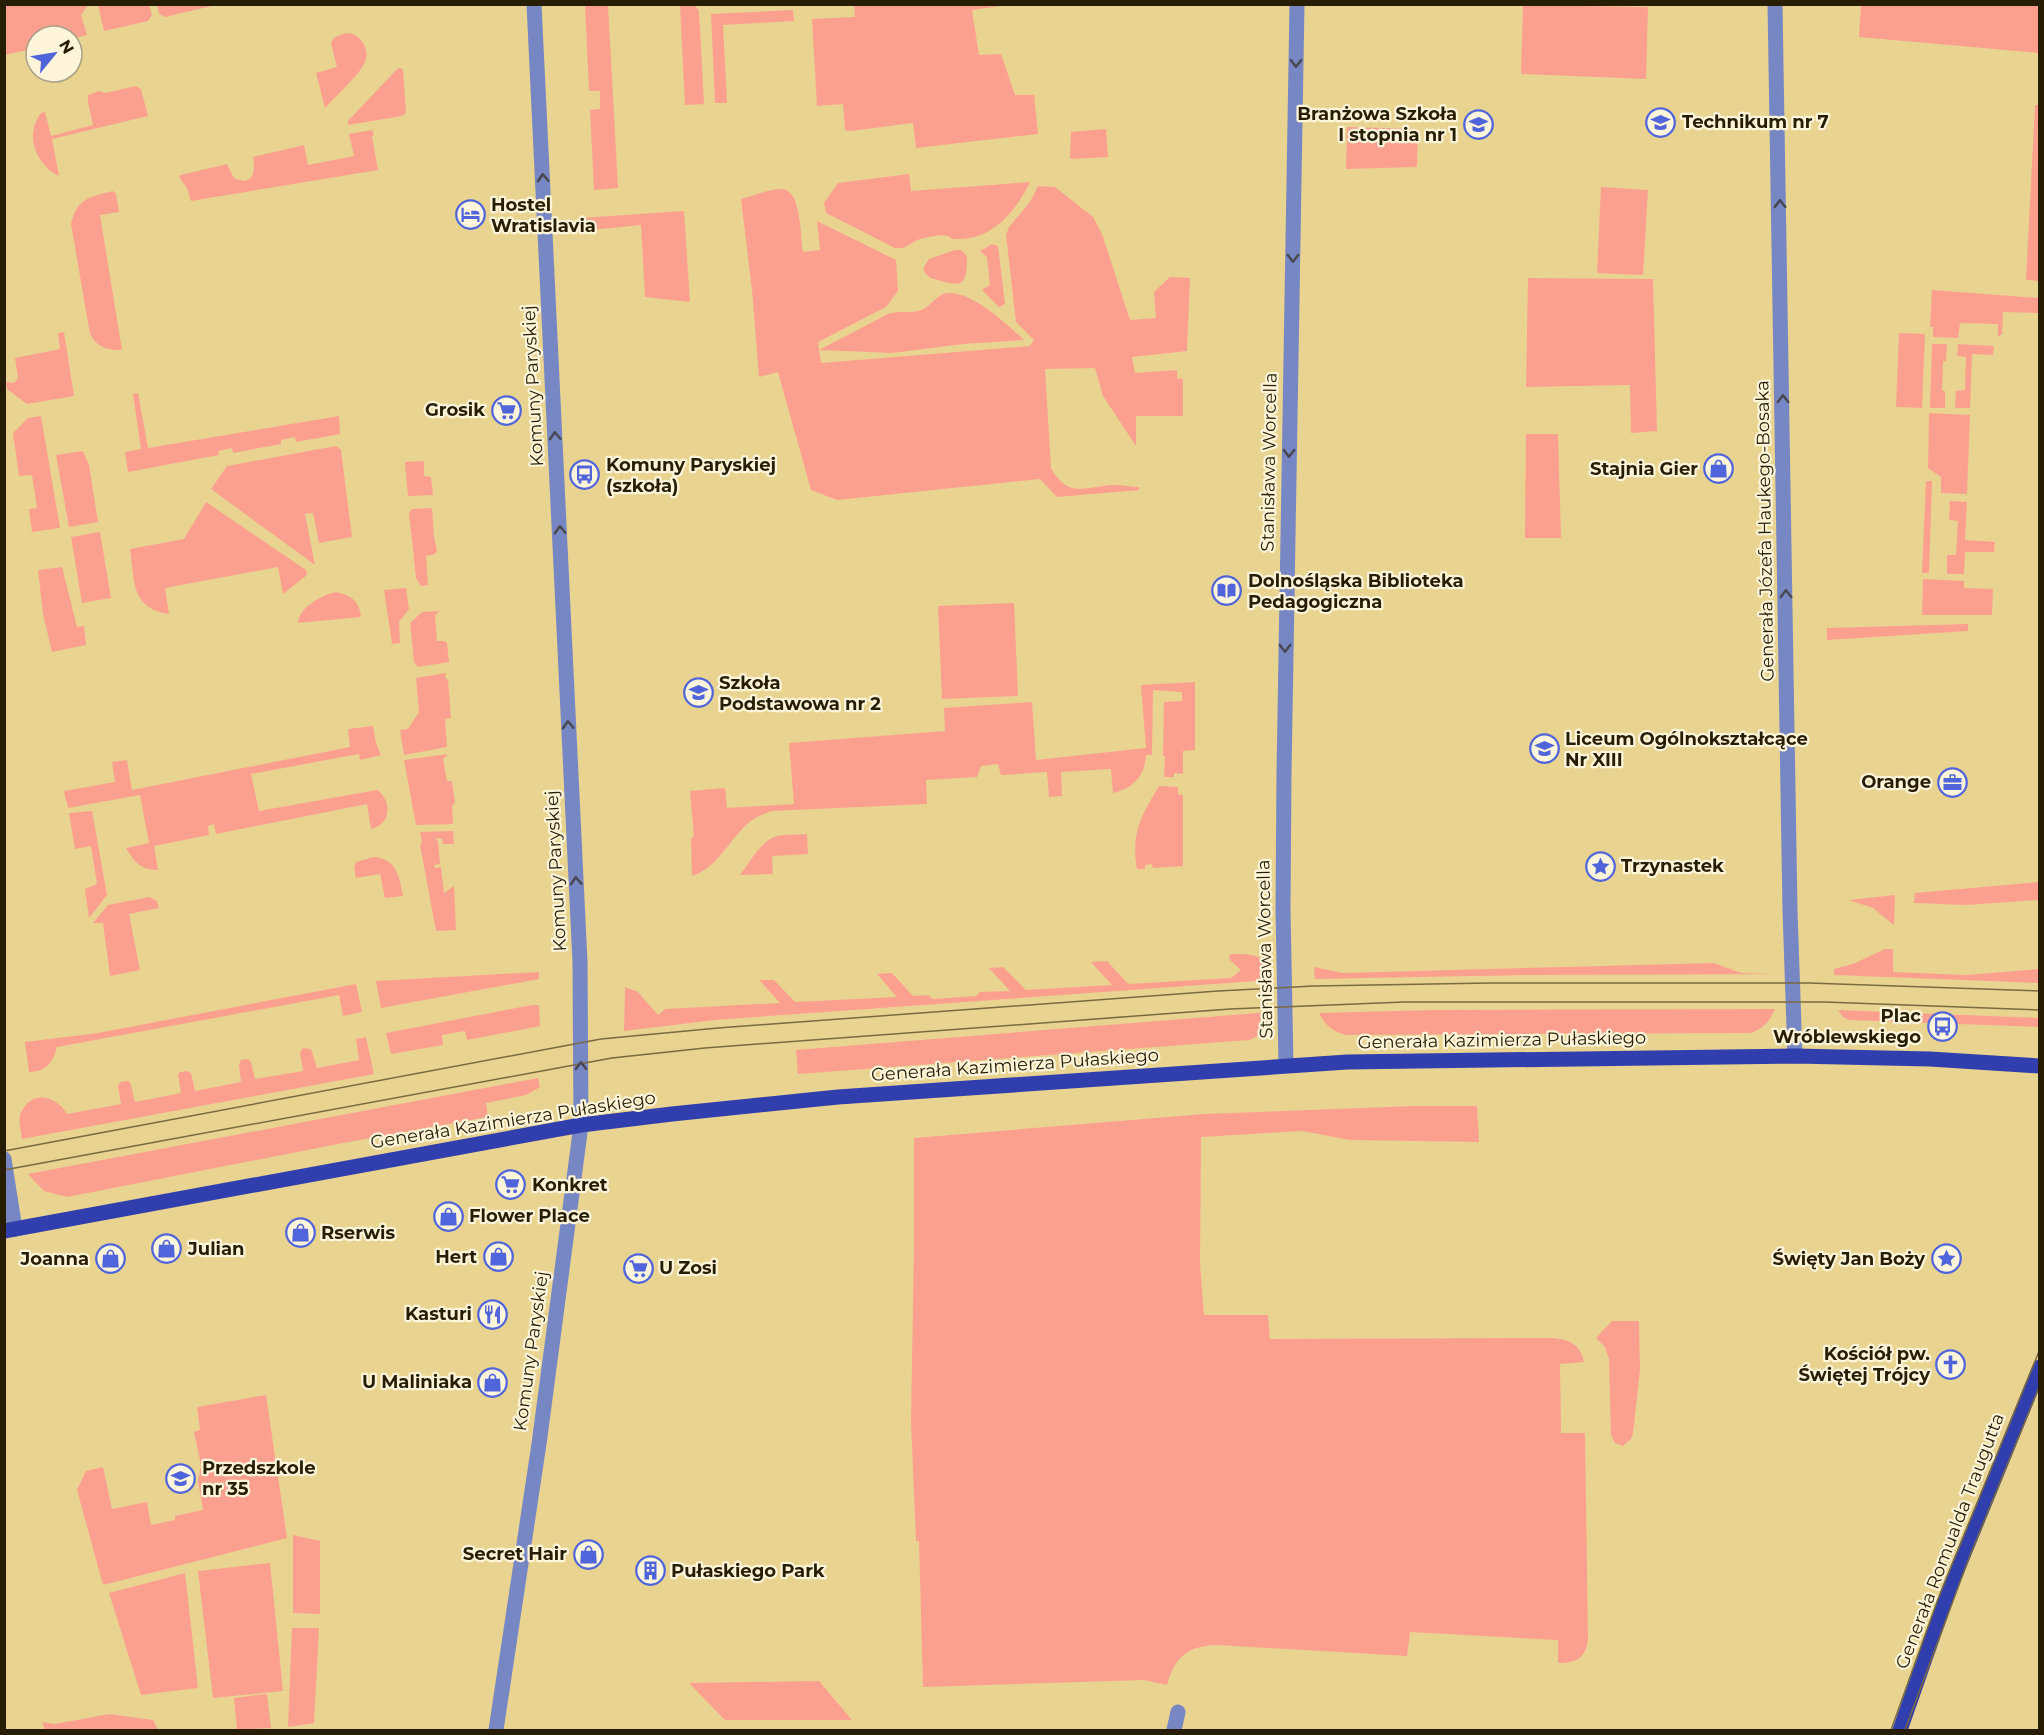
<svg xmlns="http://www.w3.org/2000/svg" width="2044" height="1735" viewBox="0 0 2044 1735" font-family="Montserrat,sans-serif">
<rect width="100%" height="100%" fill="#e9d391"/>
<!-- green -->
<g fill="#fba08f">
<path d="M4 5H88L81 15 87 35 72 39V36H36V48L5 55Z"/>
<path d="M98 5H149L152 15 148 21 104 31Z"/>
<path d="M157 5V4L216 5 165 17 159 14Z"/>
<path d="M585 5H608L618 188 594 190 590 110 600 109V91H589Z"/>
<path d="M680 5H695L699 11 704 104 685 105Z"/>
<path d="M971 5H1008L972 10 979 55 1001 54 1015 95H1034L1038 134 916 148 913 123 851 131 845 130 843 104 817 106 812 19 855 17 854 5Z"/>
<path d="M1523 5 1648 7 1646 79 1521 74Z"/>
<path d="M1861 5H2039V53L1859 37Z"/>
<path d="M793 10 794 21 723 25 727 103H715L711 14Z"/>
<path d="M350 33C363 37 371 52 364 64 355 80 337 94 325 108L316 73 337 67 331 43C334 35 343 34 350 33Z"/>
<path d="M398 68 403 69 406 113 402 116 348 125V121Z"/>
<path d="M136 86 141 89 148 116 52 139 59 176C36 165 24 135 41 113L45 112 51 136 93 125 88 102V95L99 91 105 93Z"/>
<path d="M2035 105H2040L2039 281 2026 280Z"/>
<path d="M1347 127 1418 129 1417 167 1346 169Z"/>
<path d="M1106 129 1108 157 1070 159 1071 132Z"/>
<path d="M372 130 374 135 372 136 378 170 191 201 187 188 179 177 181 175 227 164 234 178C253 187 256 172 253 157L304 145 308 165 354 156 349 134Z"/>
<path d="M909 174 911 191 1030 182C1016 211 992 241 956 239 948 239 955 239 948 236 941 234 931 237 924 238 912 240 908 250 895 248L826 213 824 203 838 183Z"/>
<path d="M1038 186 1055 187 1093 217 1102 234 1130 320 1156 318 1154 292 1170 277 1190 278 1187 351 1132 357 1135 373 1177 370V378L1183 379V416H1136V446L1103 396 1095 368 1045 369 1051 468C1069 500 1086 486 1114 485 1122 485 1131 487 1139 487V490L1057 497 1040 479 837 500 811 490 778 372 759 377 752 290 741 199C753 196 769 189 782 189 802 190 800 237 803 252L820 250 817 221 896 260 898 291 886 307 818 342 819 350 888 314C901 310 911 314 921 310 931 307 936 294 948 293 972 291 1008 325 1024 340L963 344 892 353 819 350 821 363 1030 346 1034 340 1016 322 1006 235 1009 227 1030 202Z"/>
<path d="M1601 187 1648 190 1643 275 1597 273Z"/>
<path d="M113 191 116 194 119 212 100 215 122 350C107 350 98 348 90 334L71 224C77 198 90 197 113 191Z"/>
<path d="M684 211 690 302 645 297 641 225 581 231 580 218Z"/>
<path d="M992 244 998 246 1005 304 999 307 982 290 990 285 987 257 980 251Z"/>
<path d="M955 250H961L967 256C967 292 959 285 930 278L924 271V267L929 259Z"/>
<path d="M1528 278 1653 279 1657 431 1631 433 1630 385 1526 387Z"/>
<path d="M1932 290 2039 298V313L2003 312 2002 334 1998 337V324L1960 323 1958 338 1933 337V327H1930Z"/>
<path d="M64 332 74 396 27 404 7 389 6 382 14 383 18 378 15 358 60 349 58 333Z"/>
<path d="M1899 333 1925 334 1922 408 1896 407Z"/>
<path d="M1932 344H1947L1946 361H1943L1942 391H1945V408H1930Z"/>
<path d="M1958 344 1994 346 1993 355 1972 354 1970 408H1955L1956 391 1965 390 1966 357 1957 356Z"/>
<path d="M138 393 148 448 339 416 340 434 296 442 295 437 281 440V444L233 453 232 448 218 451 219 455 128 472 125 452 141 449 133 394Z"/>
<path d="M1929 413 1970 415 1967 494 1941 493V477L1928 468Z"/>
<path d="M41 416 60 528 32 532 29 509 37 508 32 475 19 476 13 433 28 418Z"/>
<path d="M1526 434H1558L1561 538H1525Z"/>
<path d="M336 446 341 450 352 537 319 543 313 513 305 514 315 565 211 489 227 466Z"/>
<path d="M83 451 89 465 98 522 69 527 56 455Z"/>
<path d="M424 461V476L431 477 433 495 408 496 405 462Z"/>
<path d="M1926 481H1932L1929 573H1922Z"/>
<path d="M1950 501 1967 502 1965 540 1995 542 1994 552H1965L1964 574H1947V555H1956L1958 521 1949 520Z"/>
<path d="M206 502 306 570 307 575 283 594 278 567 165 588 169 614C130 608 135 581 130 549L184 539Z"/>
<path d="M432 508 434 537 437 550 435 554 426 556 428 585 421 586 416 578 409 513 412 509Z"/>
<path d="M100 532 111 598 82 603 71 537Z"/>
<path d="M62 567 77 627 84 626 86 645 52 652 43 614 38 570Z"/>
<path d="M1923 579 1964 581V588L1993 589 1992 615H1922Z"/>
<path d="M406 588 409 609 399 622 400 643 392 644 384 590Z"/>
<path d="M336 592C352 596 359 601 361 617L298 623C299 607 322 595 336 592Z"/>
<path d="M1014 603 1018 696 942 699 938 606Z"/>
<path d="M440 611 435 615 437 641H444L447 643 449 662 418 667 414 662 410 623 422 612Z"/>
<path d="M1968 624V631L1827 640V628Z"/>
<path d="M446 673 445 677 448 680 451 718 445 719 447 747 404 755 400 730 408 729 419 712 416 678Z"/>
<path d="M1195 682V750L1183 751V774L1174 773V777H1164L1165 756H1163L1164 702 1182 701V692L1153 690 1152 755H1146C1145 776 1133 789 1113 793L1111 769 1061 772 1062 796 1049 797 1047 772 1001 775 998 764 981 766 977 777 926 780 927 804 772 811C763 814 753 818 747 824 728 842 717 868 692 876L691 838 694 837 690 791 725 788 727 808 794 804 789 743 945 731 944 708 1032 702 1036 760 1146 748 1141 685Z"/>
<path d="M373 726 376 743 381 755 360 760 359 754 251 774 259 811 377 790C392 800 392 824 371 829L367 804 216 834 214 824 208 826 209 835 154 846 158 870C141 870 134 862 126 848L149 843 140 795 68 808 67 802 66 801 64 791 115 782 112 762 127 760 132 790 350 747 348 729Z"/>
<path d="M448 754 443 759 447 781H452L455 803 452 806 453 824 416 825 404 760Z"/>
<path d="M1159 786 1178 787V794L1183 795V866L1153 868 1152 864 1145 865V869H1137C1131 832 1141 816 1159 786Z"/>
<path d="M92 811 107 895 89 918 85 889 97 884 91 846 75 849 69 813Z"/>
<path d="M453 831 454 844H443L442 839 435 838 438 841 440 864 434 865 435 868 441 867 444 893 454 886 456 930 436 931 420 845 422 842 420 832Z"/>
<path d="M807 834 808 854 772 856 773 874 740 875C749 864 761 840 777 836 786 834 797 835 807 834Z"/>
<path d="M374 857C397 859 399 876 403 896L385 898 380 874 356 878 354 868 356 862Z"/>
<path d="M2039 882V900L1966 905 1914 903 1915 893Z"/>
<path d="M1895 895 1894 925 1873 908 1849 900Z"/>
<path d="M150 897 157 901 159 908 129 914 140 970 110 976 103 923H93L108 905Z"/>
<path d="M1885 949H1893V972L1966 975 2039 969V983L1834 975V969L1853 964Z"/>
<path d="M1230 954C1250 954 1271 953 1270 980L715 1020 624 1031 625 987 638 992 658 1015 665 1009 780 1003 759 980H774L795 1002 897 997 877 974 892 973 913 996 928 995 933 999 976 996 980 992 1010 991 989 968 1003 967 1026 990 1112 985 1091 962 1107 961 1128 984 1231 978 1241 970 1229 959Z"/>
<path d="M1714 963 1741 973 1775 974 1528 975 1315 979 1314 967 1343 973Z"/>
<path d="M539 972V979L381 1008 376 981Z"/>
<path d="M356 984 362 1012 343 1016 339 995 57 1047C53 1062 46 1072 29 1072L25 1042 98 1033Z"/>
<path d="M532 1005H539L540 1026 467 1040 465 1031 442 1035 443 1045 391 1054 386 1033Z"/>
<path d="M1775 1009C1770 1021 1763 1029 1750 1033L1346 1035C1333 1032 1325 1025 1319 1013L1435 1010Z"/>
<path d="M1838 1010 2039 1018V1027L1849 1020 1843 1017Z"/>
<path d="M1270 1012C1269 1027 1263 1035 1249 1040L798 1074 796 1050Z"/>
<path d="M366 1037 374 1074 22 1139C21 1130 17 1118 22 1111 33 1089 57 1097 67 1114L121 1104 118 1086 120 1082 129 1081 131 1085 135 1102 181 1093 178 1075 180 1072 187 1071 191 1073 195 1091 241 1082 239 1065 241 1060 248 1059 251 1062 255 1079 303 1071 300 1053 303 1048 311 1049 317 1068 359 1060 356 1039Z"/>
<path d="M538 1078 540 1087 526 1095 486 1103 488 1117 343 1143 67 1197 44 1191 28 1174Z"/>
<path d="M1413 1106H1477L1479 1142 1350 1140 1302 1131 1201 1137 1200 1264 1204 1315H1268L1270 1339 1550 1338C1567 1338 1581 1344 1584 1362L1560 1364 1561 1433H1585L1588 1640C1585 1659 1576 1663 1558 1663V1640L1410 1632 1407 1656 1217 1645C1187 1646 1175 1657 1167 1685L1144 1680 923 1687 919 1541H916L911 1422 914 1245V1138L1204 1114Z"/>
<path d="M1612 1321H1639L1640 1370 1633 1433 1631 1439 1623 1446 1615 1443 1611 1435 1609 1359 1605 1347 1596 1338Z"/>
<path d="M266 1395 287 1538 103 1585 77 1490 86 1471 103 1467 112 1509 147 1502 151 1525 175 1520V1516L203 1510 198 1481 201 1465 194 1432 200 1430 197 1407Z"/>
<path d="M293 1535 320 1541V1614L293 1613Z"/>
<path d="M270 1563 283 1691 213 1698 198 1571Z"/>
<path d="M185 1573 198 1688 141 1695 109 1593Z"/>
<path d="M292 1628H319L314 1723 288 1727Z"/>
<path d="M819 1681 852 1720H725L689 1683Z"/>
<path d="M267 1694 271 1728 237 1730 234 1698Z"/>
<path d="M109 1714 153 1720 158 1730H45L42 1722 55 1724Z"/>
</g>
<g fill="none" stroke-linecap="round" stroke-linejoin="round">
<!-- minor -->
<g stroke="#7687c4" stroke-width="15">
<path d="M1775 4 1790 911 1795 1056"/>
<path d="M1286 1065 1283 910 1284 773 1297 4"/>
<path d="M4 1159 15 1229"/>
<path d="M496 1730 539 1444 581 1125 580 962 534 4"/>
<path d="M1174 1730 1178 1712"/>
</g>
<!-- major -->
<g stroke="#313ead" stroke-width="15">
<path d="M4 1231 581 1125 672 1114 838 1097 1347 1062 1795 1056 1930 1059 2040 1066"/>
<path d="M1900 1730 1949 1590 2040 1367"/>
</g>
<!-- tram -->
<g stroke="#796a3f" stroke-width="1.5">
<path d="M4 1151 601 1039 718 1028 1218 991 1314 986 1491 983H1809L2040 991"/>
<path d="M4 1170 612 1058 705 1048 1230 1009 1404 1002H1825L2040 1010"/>
<path d="M1891 1730 1938 1599 2040 1349"/>
<path d="M1905 1730 1969 1558 2040 1385"/>
</g>
</g>
<!-- one-way arrows -->
<defs><path id="oneway-chevron" d="M-2-3.5L2.5 0L-2 3.5" fill="none" stroke-width="1.6" stroke-linecap="round" stroke-linejoin="round" transform="scale(1.5)"/></defs>
<g stroke="#464750">
<use href="#oneway-chevron" transform="translate(1296 63) rotate(91)"/>
<use href="#oneway-chevron" transform="translate(543 178) rotate(-93)"/>
<use href="#oneway-chevron" transform="translate(1780 204) rotate(-91)"/>
<use href="#oneway-chevron" transform="translate(1293 258) rotate(91)"/>
<use href="#oneway-chevron" transform="translate(1783 399) rotate(-91)"/>
<use href="#oneway-chevron" transform="translate(555 436) rotate(-93)"/>
<use href="#oneway-chevron" transform="translate(1289 453) rotate(91)"/>
<use href="#oneway-chevron" transform="translate(560 530) rotate(-92)"/>
<use href="#oneway-chevron" transform="translate(1786 594) rotate(-91)"/>
<use href="#oneway-chevron" transform="translate(1285 648) rotate(90)"/>
<use href="#oneway-chevron" transform="translate(568 725) rotate(-92)"/>
<use href="#oneway-chevron" transform="translate(576 881) rotate(-93)"/>
<use href="#oneway-chevron" transform="translate(581 1066) rotate(-91)"/>
</g>
<!-- icons -->
<defs>
<symbol id="school-ring" viewBox="-11 -11 22 22"><circle r="9.5" fill="#fef5db" stroke="#5065db" stroke-width="1.5"/><path d="M0-5L7-2L0 1L-7-2ZM-4 1L0 2.5L4 1V4Q0 6-4 4Z" fill="#5065db"/></symbol>
<symbol id="hotel-ring" viewBox="-11 -11 22 22"><circle r="9.5" fill="#fef5db" stroke="#5065db" stroke-width="1.5"/><path d="M-6-4.5h1.5V1H6V5H4.5V3h-9V5H-6ZM-4 0a1.8 1.8 0 1 1 3.6 0ZM.5 0V-2.5h3Q6-2.5 6 0Z" fill="#5065db"/></symbol>
<symbol id="supermarket-ring" viewBox="-11 -11 22 22"><circle r="9.5" fill="#fef5db" stroke="#5065db" stroke-width="1.5"/><path d="M-6-5.5h2.5l.6 2H6L4.5 2H-2.5L-4.4-4H-6ZM-1.5 3.2a1.3 1.3 0 1 0 .1 0ZM3 3.2a1.3 1.3 0 1 0 .1 0Z" fill="#5065db"/></symbol>
<symbol id="shop-ring" viewBox="-11 -11 22 22"><circle r="9.5" fill="#fef5db" stroke="#5065db" stroke-width="1.5"/><path d="M-5-2.5h2.3a2.7 3.5 0 0 1 5.4 0H5L5.5 6h-11ZM-1.5-2.5h3a1.5 2.3 0 0 0-3 0Z" fill="#5065db"/></symbol>
<symbol id="bus-ring" viewBox="-11 -11 22 22"><circle r="9.5" fill="#fef5db" stroke="#5065db" stroke-width="1.5"/><path d="M-5-6H5V4H4V6H2V4H-2V6H-4V4H-5ZM-3.5-4V0h7V-4ZM-3.5 1.2v1.5H-2V1.2ZM2 1.2v1.5H3.5V1.2Z" fill="#5065db"/></symbol>
<symbol id="library-ring" viewBox="-11 -11 22 22"><circle r="9.5" fill="#fef5db" stroke="#5065db" stroke-width="1.5"/><path d="M-6-4Q-3-5.5-.7-3.5V5Q-3 3-6 4ZM6-4Q3-5.5 .7-3.5V5Q3 3 6 4Z" fill="#5065db"/></symbol>
<symbol id="office-ring" viewBox="-11 -11 22 22"><circle r="9.5" fill="#fef5db" stroke="#5065db" stroke-width="1.5"/><path d="M-6-3h4V-5.5h4V-3h4V5H-6ZM-1-4.5V-3h2v-1.5ZM-6 0V1H6V0Z" fill="#5065db"/></symbol>
<symbol id="sight-ring" viewBox="-11 -11 22 22"><circle r="9.5" fill="#fef5db" stroke="#5065db" stroke-width="1.5"/><path d="M0-6L1.8-2.2L6-1.7L2.9 1.2L3.7 5.4L0 3.3L-3.7 5.4L-2.9 1.2L-6-1.7L-1.8-2.2Z" fill="#5065db"/></symbol>
<symbol id="restaurant-ring" viewBox="-11 -11 22 22"><circle r="9.5" fill="#fef5db" stroke="#5065db" stroke-width="1.5"/><path d="M-5-6h1v4h1v-4h1v4h1v-4h1v5L-1.5 .5V6h-2V.5L-5-1ZM5-6V6H3V1.5H1.5Q1.5-4 5-6Z" fill="#5065db"/></symbol>
<symbol id="church-ring" viewBox="-11 -11 22 22"><circle r="9.5" fill="#fef5db" stroke="#5065db" stroke-width="1.5"/><path d="M-1.2-6h2.4v3.5h3.3v2.4h-3.3V6h-2.4V-.1h-3.3v-2.4h3.3Z" fill="#5065db"/></symbol>
<symbol id="building-ring" viewBox="-11 -11 22 22"><circle r="9.5" fill="#fef5db" stroke="#5065db" stroke-width="1.5"/><path d="M-4-6H4V6H1V3H-1V6H-4ZM-2.5-4.3h1.7v1.8h-1.7ZM.8-4.3h1.7v1.8H.8ZM-2.5-1h1.7V.8h-1.7ZM.8-1h1.7V.8H.8Z" fill="#5065db"/></symbol>
</defs>
<g fill-rule="evenodd">
<use href="#school-ring" x="1644" y="106" width="33" height="33"/>
<use href="#school-ring" x="1462" y="108" width="33" height="33"/>
<use href="#hotel-ring" x="454" y="198" width="33" height="33"/>
<use href="#supermarket-ring" x="490" y="394" width="33" height="33"/>
<use href="#shop-ring" x="1702" y="452" width="33" height="33"/>
<use href="#bus-ring" x="568" y="458" width="33" height="33"/>
<use href="#library-ring" x="1210" y="574" width="33" height="33"/>
<use href="#school-ring" x="682" y="676" width="33" height="33"/>
<use href="#school-ring" x="1528" y="732" width="33" height="33"/>
<use href="#office-ring" x="1936" y="766" width="33" height="33"/>
<use href="#sight-ring" x="1584" y="850" width="33" height="33"/>
<use href="#bus-ring" x="1926" y="1010" width="33" height="33"/>
<use href="#supermarket-ring" x="494" y="1168" width="33" height="33"/>
<use href="#shop-ring" x="432" y="1200" width="33" height="33"/>
<use href="#shop-ring" x="284" y="1216" width="33" height="33"/>
<use href="#shop-ring" x="150" y="1232" width="33" height="33"/>
<use href="#shop-ring" x="482" y="1240" width="33" height="33"/>
<use href="#shop-ring" x="94" y="1242" width="33" height="33"/>
<use href="#sight-ring" x="1930" y="1242" width="33" height="33"/>
<use href="#supermarket-ring" x="622" y="1252" width="33" height="33"/>
<use href="#restaurant-ring" x="476" y="1298" width="33" height="33"/>
<use href="#church-ring" x="1934" y="1348" width="33" height="33"/>
<use href="#shop-ring" x="476" y="1366" width="33" height="33"/>
<use href="#school-ring" x="164" y="1462" width="33" height="33"/>
<use href="#shop-ring" x="572" y="1538" width="33" height="33"/>
<use href="#building-ring" x="634" y="1554" width="33" height="33"/>
</g>
<g text-anchor="middle" dominant-baseline="central" stroke-width="4.5" stroke-linejoin="round" paint-order="stroke">
<!-- poi labels -->
<g font-size="18" font-weight="bold" fill="#261d03" stroke="#fef5db" text-anchor="start">
<text x="1457" y="114" text-anchor="end">Branżowa Szkoła<tspan x="1457" dy="21">I stopnia nr 1</tspan></text>
<text x="1682" y="122">Technikum nr 7</text>
<text x="491" y="205">Hostel<tspan x="491" dy="21">Wratislavia</tspan></text>
<text x="485" y="410" text-anchor="end">Grosik</text>
<text x="606" y="465">Komuny Paryskiej<tspan x="606" dy="21">(szkoła)</tspan></text>
<text x="1698" y="469" text-anchor="end">Stajnia Gier</text>
<text x="1248" y="581">Dolnośląska Biblioteka<tspan x="1248" dy="21">Pedagogiczna</tspan></text>
<text x="719" y="683">Szkoła<tspan x="719" dy="21">Podstawowa nr 2</tspan></text>
<text x="1565" y="739">Liceum Ogólnokształcące<tspan x="1565" dy="21">Nr XIII</tspan></text>
<text x="1931" y="782" text-anchor="end">Orange</text>
<text x="1621" y="866">Trzynastek</text>
<text x="1921" y="1016" text-anchor="end">Plac<tspan x="1921" dy="21">Wróblewskiego</tspan></text>
<text x="532" y="1185">Konkret</text>
<text x="469" y="1216">Flower Place</text>
<text x="321" y="1233">Rserwis</text>
<text x="188" y="1249">Julian</text>
<text x="477" y="1257" text-anchor="end">Hert</text>
<text x="89" y="1259" text-anchor="end">Joanna</text>
<text x="1925" y="1259" text-anchor="end">Święty Jan Boży</text>
<text x="659" y="1268">U Zosi</text>
<text x="472" y="1314" text-anchor="end">Kasturi</text>
<text x="1930" y="1354" text-anchor="end">Kościół pw.<tspan x="1930" dy="21">Świętej Trójcy</tspan></text>
<text x="472" y="1382" text-anchor="end">U Maliniaka</text>
<text x="202" y="1468">Przedszkole<tspan x="202" dy="21">nr 35</tspan></text>
<text x="567" y="1554" text-anchor="end">Secret Hair</text>
<text x="671" y="1571">Pułaskiego Park</text>
</g>
<!-- street labels -->
<g font-size="18" fill="#261d03" stroke="#fef5db">
<text transform="translate(533 386) rotate(-93)">Komuny Paryskiej</text>
<text transform="translate(1269 462) rotate(-89)">Stanisława Worcella</text>
<text transform="translate(1765 531) rotate(-91)">Generała Józefa Haukego-Bosaka</text>
<text transform="translate(556 871) rotate(-93)">Komuny Paryskiej</text>
<text transform="translate(1265 949) rotate(-91)">Stanisława Worcella</text>
<text transform="translate(1502 1040) rotate(-1)">Generała Kazimierza Pułaskiego</text>
<text transform="translate(1015 1065) rotate(-4)">Generała Kazimierza Pułaskiego</text>
<text transform="translate(513 1120) rotate(-9)">Generała Kazimierza Pułaskiego</text>
<text transform="translate(531 1351) rotate(-82)">Komuny Paryskiej</text>
<text transform="translate(1950 1541) rotate(-69)">Generała Romualda Traugutta</text>
</g>
</g>
<!-- border -->
<rect width="2044" height="1735" fill="none" stroke="#261d03" stroke-width="12"/>
<!-- north arrow -->
<g transform="translate(54 54) rotate(60)"><circle r="28" fill="#fef5db" stroke="#a89f85" stroke-width="1.5"/>
<path d="M0-4.5L10 22L0 15L-10 22Z" fill="#5065db"/>
<text y="-9" font-size="16" font-weight="bold" text-anchor="middle" fill="#261d03">N</text>
</g>
</svg>
